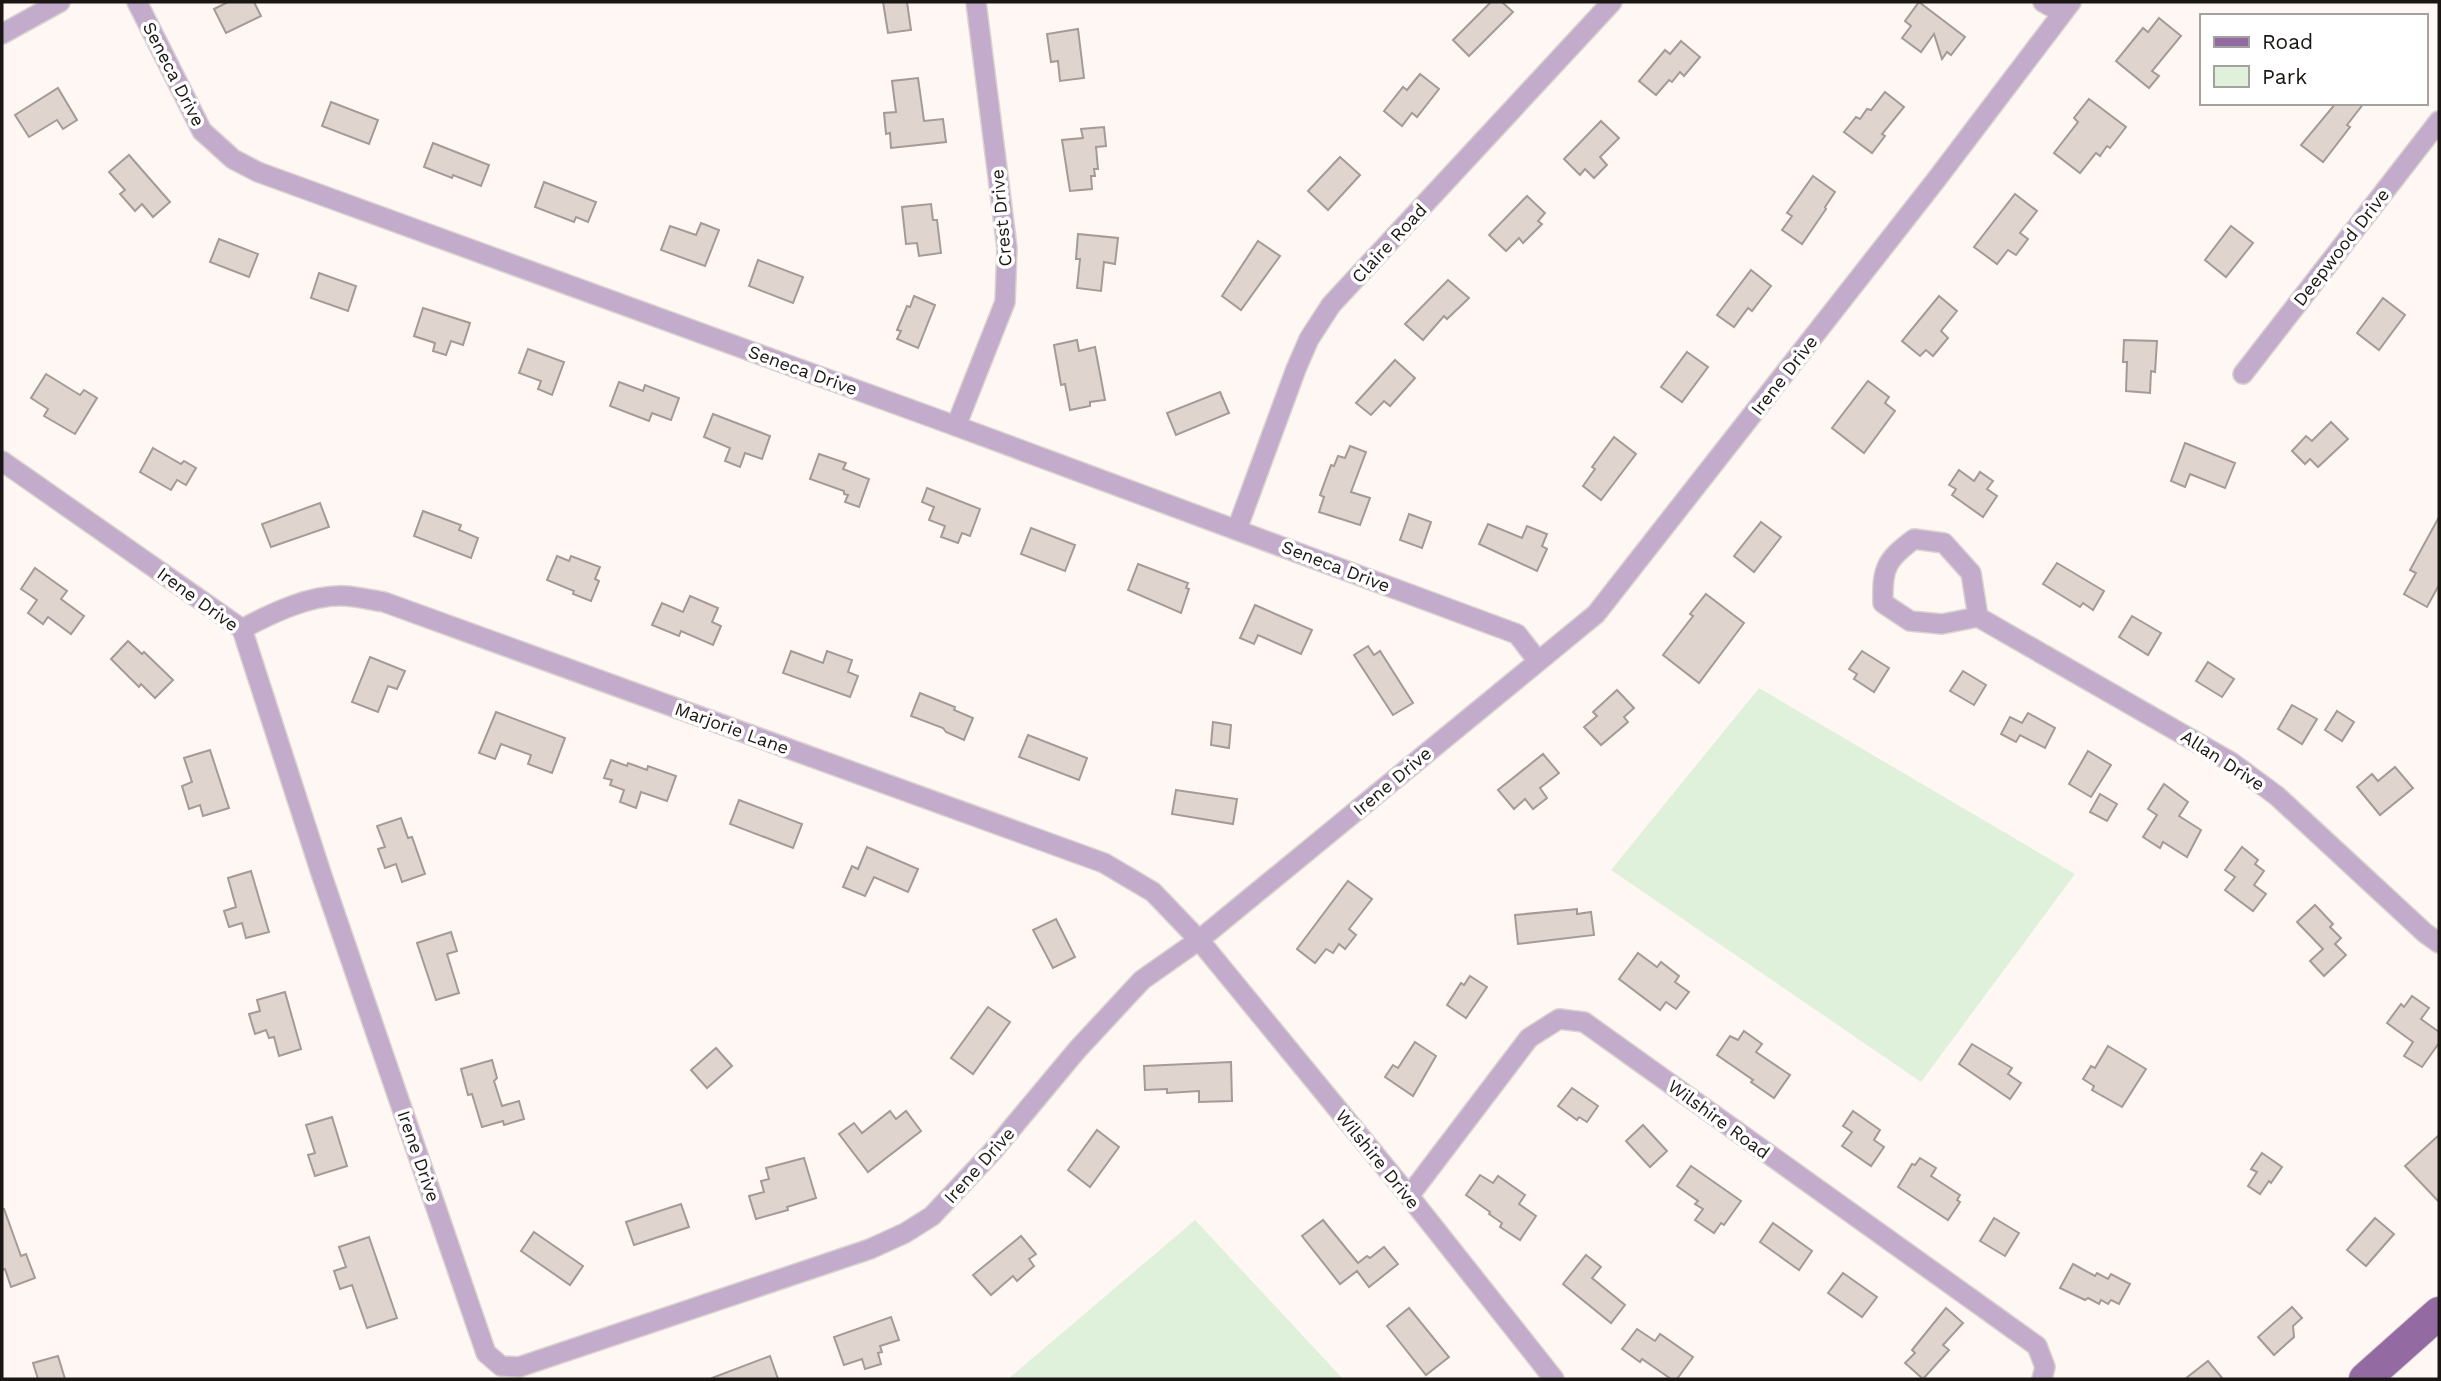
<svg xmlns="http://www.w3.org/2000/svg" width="2441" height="1381" viewBox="0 0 2441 1381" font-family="'Work Sans',sans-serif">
<rect width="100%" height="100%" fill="#fef7f3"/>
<!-- green -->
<g fill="#e0f1db">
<path d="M1759 688 2075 874 1921 1082 1611 870Z"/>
<path d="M1195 1220 1343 1379H1008Z"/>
</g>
<!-- building -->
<g fill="#e0d4ce" stroke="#a59a95" stroke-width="2">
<path d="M228 2H254L261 16 226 33 214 9Z"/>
<path d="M883 2H907L911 30 888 33Z"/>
<path d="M1491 2H1502L1513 12 1469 56 1453 40Z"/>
<path d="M1919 2 1965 37 1951 55 1947 52 1942 59 1934 34 1921 52 1902 38 1911 26 1905 21Z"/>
<path d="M2159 18 2181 36 2152 71 2159 76 2149 88 2116 61 2143 28 2148 32Z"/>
<path d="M1078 29 1084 78 1060 81 1058 61 1051 62 1047 34Z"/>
<path d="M1681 41 1700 57 1684 76 1680 72 1672 82 1669 80 1656 95 1639 81 1665 50 1670 54Z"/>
<path d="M1420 74 1439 89 1417 117 1412 113 1402 126 1384 111 1403 87 1407 90Z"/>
<path d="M918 78 924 121 943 119 946 142 891 148 890 133 886 134 884 113 896 112 892 81Z"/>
<path d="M58 88 77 120 63 129 57 120 29 137 15 115Z"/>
<path d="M1885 92 1904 107 1882 134 1885 136 1872 153 1844 132 1856 117 1860 119 1867 109 1871 110Z"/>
<path d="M2089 99 2126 127 2110 148 2107 146 2100 156 2096 153 2080 173 2054 153 2078 122 2074 118Z"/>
<path d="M331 102 378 120 369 144 322 126Z"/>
<path d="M2336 103H2364L2347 125 2350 127 2323 162 2301 145Z"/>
<path d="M1601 121 1619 138 1600 157 1607 165 1594 178 1585 169 1580 175 1564 159Z"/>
<path d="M1104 127 1106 146 1096 147 1098 169H1094L1095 176H1091L1092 189 1070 191 1062 140 1083 138 1081 129Z"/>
<path d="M433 143 489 165 481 186 453 175 452 178 424 167Z"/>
<path d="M129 155 170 202 153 217 142 204 135 211 120 194 125 190 109 172Z"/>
<path d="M1340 157 1360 175 1328 210 1308 191Z"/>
<path d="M1813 176 1835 192 1825 207 1826 209 1802 244 1782 230 1792 216 1787 213Z"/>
<path d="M544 182 596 202 588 222 576 217 574 222 535 207Z"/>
<path d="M2015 194 2037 211 2020 233 2028 239 2016 255 2008 250 1997 264 1974 247Z"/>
<path d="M1527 196 1545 213 1538 221 1542 224 1523 243 1519 238 1506 251 1489 235Z"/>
<path d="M931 204 933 220H937L941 253 919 256 917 243 906 244 902 207Z"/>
<path d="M701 223 719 230 705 266 661 250 670 226 696 235Z"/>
<path d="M2231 226 2253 243 2226 277 2205 260Z"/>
<path d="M1078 234 1118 238 1115 264 1104 262 1101 291 1077 288 1080 259H1076Z"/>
<path d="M219 239 258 254 249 277 210 262Z"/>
<path d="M1258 241 1280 256 1241 310 1222 296Z"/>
<path d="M758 260 803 277 793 303 749 286Z"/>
<path d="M1751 270 1771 286 1752 311 1748 308 1734 327 1717 315Z"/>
<path d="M319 273 356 286 348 311 311 298Z"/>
<path d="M1448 280 1469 298 1447 319 1444 316 1423 340 1405 324Z"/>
<path d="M914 296 935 305 918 348 897 339 901 331 897 330 907 306 910 307Z"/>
<path d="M1939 296 1957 311 1941 331 1948 338 1933 356 1926 350 1920 356 1902 341Z"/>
<path d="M2383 298 2405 315 2379 350 2357 333Z"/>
<path d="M423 308 470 323 463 345 451 341 446 355 433 351 435 343 414 336Z"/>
<path d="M1077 340 1079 351 1095 347 1105 400 1090 402V406L1070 410 1065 384 1061 385 1054 345Z"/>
<path d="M2124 340 2157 341 2155 372 2151 371 2150 393 2126 391 2127 362H2123Z"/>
<path d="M528 349 564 362 552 395 538 389 541 381 519 373Z"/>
<path d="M1687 352 1708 367 1682 402 1661 387Z"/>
<path d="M1395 360 1415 378 1390 406 1384 401 1371 415 1356 403Z"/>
<path d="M46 374 80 395 84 390 97 398 75 434 44 416 48 409 31 398Z"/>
<path d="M1868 381 1889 397 1885 403 1895 411 1864 453 1832 428Z"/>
<path d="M619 382 643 391 645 385 679 398 671 420 652 413 649 421 610 406Z"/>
<path d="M1220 392 1229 413 1176 435 1167 413Z"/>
<path d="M713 414 770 436 762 459 745 453 740 467 725 461 730 448 704 437Z"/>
<path d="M2331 422 2348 439 2318 467 2310 459 2305 464 2292 451 2306 436 2312 441Z"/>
<path d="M1614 437 1636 454 1601 500 1583 486 1595 469 1592 467Z"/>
<path d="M2185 443 2235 463 2225 488 2190 474 2185 487 2171 481Z"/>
<path d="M1350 446 1366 452 1351 492 1370 498 1360 525 1319 512 1324 497 1320 495 1331 465 1334 466 1338 456 1345 458Z"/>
<path d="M153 448 181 464 184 461 196 468 186 485 177 480 171 490 140 472Z"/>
<path d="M819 454 846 463 843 469 869 479 859 507 845 502 848 495 844 494V491L810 479Z"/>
<path d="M1959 470 1974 481 1980 472 1993 481 1987 489 1997 496 1983 517 1952 495 1956 489 1949 485Z"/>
<path d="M927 488 980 509 970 536 962 533 958 543 941 537 945 526 929 520 934 507 922 502Z"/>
<path d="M320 503 329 527 271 547 262 524Z"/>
<path d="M423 511 461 525 459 530 478 538 471 558 414 536Z"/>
<path d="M1409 514 1431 522 1422 548 1400 540Z"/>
<path d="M2439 517V585L2427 607 2404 594 2416 573 2410 570Z"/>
<path d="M1761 522 1781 537 1754 572 1734 556Z"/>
<path d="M1488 524 1522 538 1527 526 1547 534 1542 546 1547 549 1537 571 1479 544Z"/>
<path d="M1031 528 1075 545 1065 571 1021 554Z"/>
<path d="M557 556 569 561 571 556 600 567 595 579 599 581 591 601 573 594 574 591 547 580Z"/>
<path d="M2057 563 2104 591 2093 610 2083 603 2080 607 2043 584Z"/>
<path d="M1138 564 1188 583 1186 588 1189 589 1181 613 1128 590Z"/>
<path d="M35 568 67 591 61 599 84 616 71 634 48 617 43 624 28 613 37 600 21 589Z"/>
<path d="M1706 594 1744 623 1699 683 1663 655 1693 616 1690 614Z"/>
<path d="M690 596 718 608 712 622 721 626 713 645 681 631 679 636 652 625 662 603 683 612Z"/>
<path d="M1255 605 1312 630 1301 654 1258 635 1254 644 1240 638Z"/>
<path d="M2132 616 2161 633 2148 655 2119 637Z"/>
<path d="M128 641 142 654 144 652 173 680 155 698 141 684 139 687 111 659Z"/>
<path d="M1368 646 1374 655 1380 651 1413 703 1393 715 1354 655Z"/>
<path d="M791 651 823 663 827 651 852 660 848 672 858 676 850 697 783 673Z"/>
<path d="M1862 651 1889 668 1874 692 1854 679 1857 674 1849 669Z"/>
<path d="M370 657 405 671 397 689 388 686 378 712 352 702Z"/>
<path d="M2208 662 2234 679 2222 697 2196 681Z"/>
<path d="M1963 671 1986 685 1974 705 1950 691Z"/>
<path d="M1617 690 1634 708 1624 717 1628 722 1601 745 1584 727 1597 716 1593 712Z"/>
<path d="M920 693 955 707 954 710 973 718 964 740 946 732 943 728 911 716Z"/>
<path d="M2292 705 2317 719 2302 744 2278 729Z"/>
<path d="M2337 711 2354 722 2342 741 2325 730Z"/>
<path d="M496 712 565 738 552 773 528 764 531 755 501 744 495 759 479 753Z"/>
<path d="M2028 713 2055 728 2045 748 2020 735 2016 742 2001 734 2010 717 2022 723Z"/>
<path d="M1213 722 1231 725 1229 748 1211 745Z"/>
<path d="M1028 735 1087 758 1079 780 1019 757Z"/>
<path d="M210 750 229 808 203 816 200 805 189 809 182 786 192 782 184 758Z"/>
<path d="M2088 751 2111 765 2091 797 2069 784Z"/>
<path d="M1543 754 1559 773 1540 788 1547 798 1533 809 1525 799 1514 809 1498 790Z"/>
<path d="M611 760 627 766 628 763 647 770 648 766 676 776 667 801 641 792 636 808 620 802 624 790 610 785 612 780 604 778Z"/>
<path d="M2395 767 2413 788 2380 815 2357 787 2372 774 2378 781Z"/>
<path d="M2164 784 2188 802 2179 816 2201 830 2187 857 2163 842 2160 848 2143 837 2157 815 2148 809Z"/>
<path d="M1176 790 1237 799 1233 824 1172 814Z"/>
<path d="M2100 794 2117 804 2107 821 2090 812Z"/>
<path d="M739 800 802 824 793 848 730 824Z"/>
<path d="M401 818 408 838 412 837 425 874 402 882 396 864 385 868 378 849 385 847 377 826Z"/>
<path d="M867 847 918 869 908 892 874 877 865 896 843 887 852 866 858 869Z"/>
<path d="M2242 847 2258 860 2255 864 2264 871 2254 885 2266 894 2253 911 2225 890 2235 877 2225 870Z"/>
<path d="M251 871 269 932 246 938 242 923 229 927 224 911 236 907 228 878Z"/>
<path d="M1348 881 1372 899 1349 929 1356 935 1345 949 1339 944 1333 953 1326 949 1315 963 1297 949Z"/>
<path d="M2315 905 2333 924 2330 927 2341 938 2335 944 2346 955 2324 976 2310 961 2323 949 2297 922Z"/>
<path d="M1577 909V914L1591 912 1594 935 1518 944 1515 915Z"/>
<path d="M1056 919 1075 957 1053 968 1033 930Z"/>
<path d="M451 932 457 951 447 954 459 993 436 1000 417 943Z"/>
<path d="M1638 953 1657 967 1661 962 1679 976 1675 982 1689 992 1676 1009 1666 1002 1660 1010 1619 979Z"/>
<path d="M1470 976 1487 987 1466 1018 1447 1005 1461 983 1464 985Z"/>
<path d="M285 992 301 1049 279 1056 274 1037 269 1038 266 1030 255 1034 249 1014 260 1011 257 1000Z"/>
<path d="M2412 996 2429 1008 2421 1019 2439 1032V1043L2422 1067 2404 1056 2413 1042 2387 1023 2401 1004 2404 1007Z"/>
<path d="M988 1007 1010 1022 973 1074 951 1058Z"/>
<path d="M1744 1031 1762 1044 1756 1052 1790 1075 1774 1098 1751 1082 1753 1080 1717 1055 1730 1036 1738 1040Z"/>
<path d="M1415 1042 1436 1056 1413 1096 1385 1077 1393 1065 1398 1068Z"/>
<path d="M1972 1044 2012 1068 2008 1074 2021 1083 2010 1099 1959 1064Z"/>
<path d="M2108 1046 2146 1069 2122 1107 2092 1090 2094 1086 2083 1079 2091 1066 2095 1068Z"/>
<path d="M716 1048 732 1066 707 1088 691 1070Z"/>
<path d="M492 1060 497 1078 494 1081 502 1106 519 1101 524 1119 504 1125 503 1121 482 1127 472 1094 468 1095 461 1069Z"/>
<path d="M1231 1062 1232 1101 1199 1102V1091L1167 1093V1089L1145 1090 1144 1066Z"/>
<path d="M1572 1088 1598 1106 1587 1122 1579 1117 1577 1120 1558 1106Z"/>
<path d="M890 1111 896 1119 906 1111 921 1131 868 1172 839 1134 854 1123 862 1133Z"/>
<path d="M1853 1111 1880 1130 1874 1140 1884 1147 1871 1166 1842 1146 1852 1132 1843 1126Z"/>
<path d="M332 1117 347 1166 315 1176 308 1155 315 1153 306 1125Z"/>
<path d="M1643 1125 1667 1151 1650 1167 1626 1141Z"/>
<path d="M1097 1130 1119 1147 1090 1187 1068 1170Z"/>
<path d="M2439 1135V1202L2405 1166Z"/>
<path d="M2262 1153 2282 1167 2271 1183 2269 1181 2260 1194 2248 1186 2257 1172 2251 1169Z"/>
<path d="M804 1158 816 1198 787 1207 788 1210 756 1219 749 1196 764 1192 761 1181 769 1179 766 1168Z"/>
<path d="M1920 1158 1936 1168 1931 1176 1960 1195 1957 1200 1960 1202 1948 1220 1898 1187 1912 1164 1915 1165Z"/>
<path d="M1691 1166 1741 1201 1724 1225 1721 1223 1714 1233 1695 1220 1703 1209 1695 1204 1698 1201 1677 1186Z"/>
<path d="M1480 1175 1493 1183 1498 1176 1525 1195 1519 1204 1536 1216 1520 1240 1500 1227 1502 1223 1489 1214 1490 1212 1466 1195Z"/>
<path d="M681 1204 689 1227 634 1245 626 1222Z"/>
<path d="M2 1209H4L21 1256 26 1254 35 1278 11 1287 5 1269 2 1270Z"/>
<path d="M1994 1218 2019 1233 2005 1256 1980 1241Z"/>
<path d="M2375 1218 2394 1234 2366 1266 2347 1250Z"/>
<path d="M1323 1220 1358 1263 1367 1256 1370 1258 1384 1247 1398 1264 1369 1287 1357 1271 1340 1284 1302 1236Z"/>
<path d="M1773 1223 1812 1251 1799 1270 1760 1242Z"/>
<path d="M534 1232 583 1266 570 1285 521 1251Z"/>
<path d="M1021 1236 1036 1254 1029 1259 1034 1266 1017 1281 1013 1276 991 1295 973 1275Z"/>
<path d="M369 1237 397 1318 367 1328 352 1285 340 1289 334 1271 346 1267 339 1247Z"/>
<path d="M1586 1255 1601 1267 1592 1278 1625 1305 1611 1323 1563 1284Z"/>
<path d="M2073 1264 2095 1276 2097 1273 2108 1279 2111 1274 2130 1284 2119 1304 2111 1300 2108 1304 2101 1300 2099 1304 2088 1298 2085 1300 2060 1288Z"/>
<path d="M1843 1273 1877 1297 1862 1317 1828 1293Z"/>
<path d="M2292 1307 2302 1318 2293 1326 2294 1337 2274 1355 2258 1337Z"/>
<path d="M1409 1308 1449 1357 1426 1375 1387 1326Z"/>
<path d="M1946 1308 1963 1323 1943 1345 1949 1350 1923 1379 1905 1363 1915 1353 1912 1350Z"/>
<path d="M891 1317 899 1340 880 1346 882 1352 878 1353 881 1364 865 1369 862 1359 844 1365 834 1337Z"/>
<path d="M1637 1329 1655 1341 1660 1334 1693 1357 1677 1379H1671L1642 1359 1640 1362 1622 1349Z"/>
<path d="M58 1356 65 1379H38L33 1363Z"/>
<path d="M770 1356 778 1379H712V1378Z"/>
<path d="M2208 1361 2223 1379H2185Z"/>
</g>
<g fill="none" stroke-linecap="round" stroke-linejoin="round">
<defs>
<g id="minor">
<path d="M137 2 202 131 233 159 258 172 956 426 1517 634 1538 661"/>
<path d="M2043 2 2062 13"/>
<path d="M2 34 60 2"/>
<path d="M2243 374 2439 121"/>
<path d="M956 426 1005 302 1007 248 976 2"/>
<path d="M2 461 242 629 322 876 486 1353 501 1366 519 1367 870 1249 905 1233 932 1216 992 1152 1077 1050 1142 980 1199 940 1596 614 1936 180 2071 2"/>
<path d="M1237 529 1296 369 1309 339 1331 305 1612 2"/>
<path d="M1978 617 1971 573 1944 543 1914 539C1886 560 1882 568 1883 603L1910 621 1942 624 1978 617 2231 762 2277 796 2425 933 2439 943"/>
<path d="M242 629C272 613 311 594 346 596 359 597 372 600 384 602L1104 863 1153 892 1199 940 1409 1196 1554 1379"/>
<path d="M1409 1196 1529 1038 1559 1019 1584 1022 2037 1346 2045 1367 2042 1379"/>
</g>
<path id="primary" d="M2365 1379 2439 1313"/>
</defs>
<!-- minor casing -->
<use href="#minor" stroke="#dad3cf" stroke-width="22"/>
<!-- primary casing -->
<use href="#primary" stroke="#dad3cf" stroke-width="34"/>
<!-- minor -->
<use href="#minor" stroke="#c2abcb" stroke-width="19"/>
<!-- primary -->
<use href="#primary" stroke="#946aa2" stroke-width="32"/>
</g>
<g text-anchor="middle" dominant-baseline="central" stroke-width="7" stroke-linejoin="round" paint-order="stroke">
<!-- street labels -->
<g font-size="18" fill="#1a1614" stroke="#fff">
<text transform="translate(174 74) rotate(63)">Seneca Drive</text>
<text transform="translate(1001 218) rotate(-95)">Crest Drive</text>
<text transform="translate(1389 243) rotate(-47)">Claire Road</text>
<text transform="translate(2341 247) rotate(-52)">Deepwood Drive</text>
<text transform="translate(803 370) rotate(20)">Seneca Drive</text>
<text transform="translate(1784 375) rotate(-52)">Irene Drive</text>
<text transform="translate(1336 566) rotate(21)">Seneca Drive</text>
<text transform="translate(198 599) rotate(36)">Irene Drive</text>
<text transform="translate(732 728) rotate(20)">Marjorie Lane</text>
<text transform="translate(2223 760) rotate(33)">Allan Drive</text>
<text transform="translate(1392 781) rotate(-40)">Irene Drive</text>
<text transform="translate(1719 1119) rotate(36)">Wilshire Road</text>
<text transform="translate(419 1156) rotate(71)">Irene Drive</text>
<text transform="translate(1378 1159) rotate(51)">Wilshire Drive</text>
<text transform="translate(979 1165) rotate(-48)">Irene Drive</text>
</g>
</g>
<!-- border -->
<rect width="2441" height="1381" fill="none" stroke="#1a1614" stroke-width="7"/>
<!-- legend -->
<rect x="2200" y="14" width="228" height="91" fill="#ffffff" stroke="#a3a2a1" stroke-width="2"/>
<rect x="2214" y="37" width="35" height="10" fill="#946aa2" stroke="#a3a2a1" stroke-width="2"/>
<text x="2262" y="49" font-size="21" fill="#1a1614">Road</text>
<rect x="2214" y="66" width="35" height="21" fill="#e0f1db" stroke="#a3a2a1" stroke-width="2"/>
<text x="2262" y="84" font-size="21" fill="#1a1614">Park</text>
</svg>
